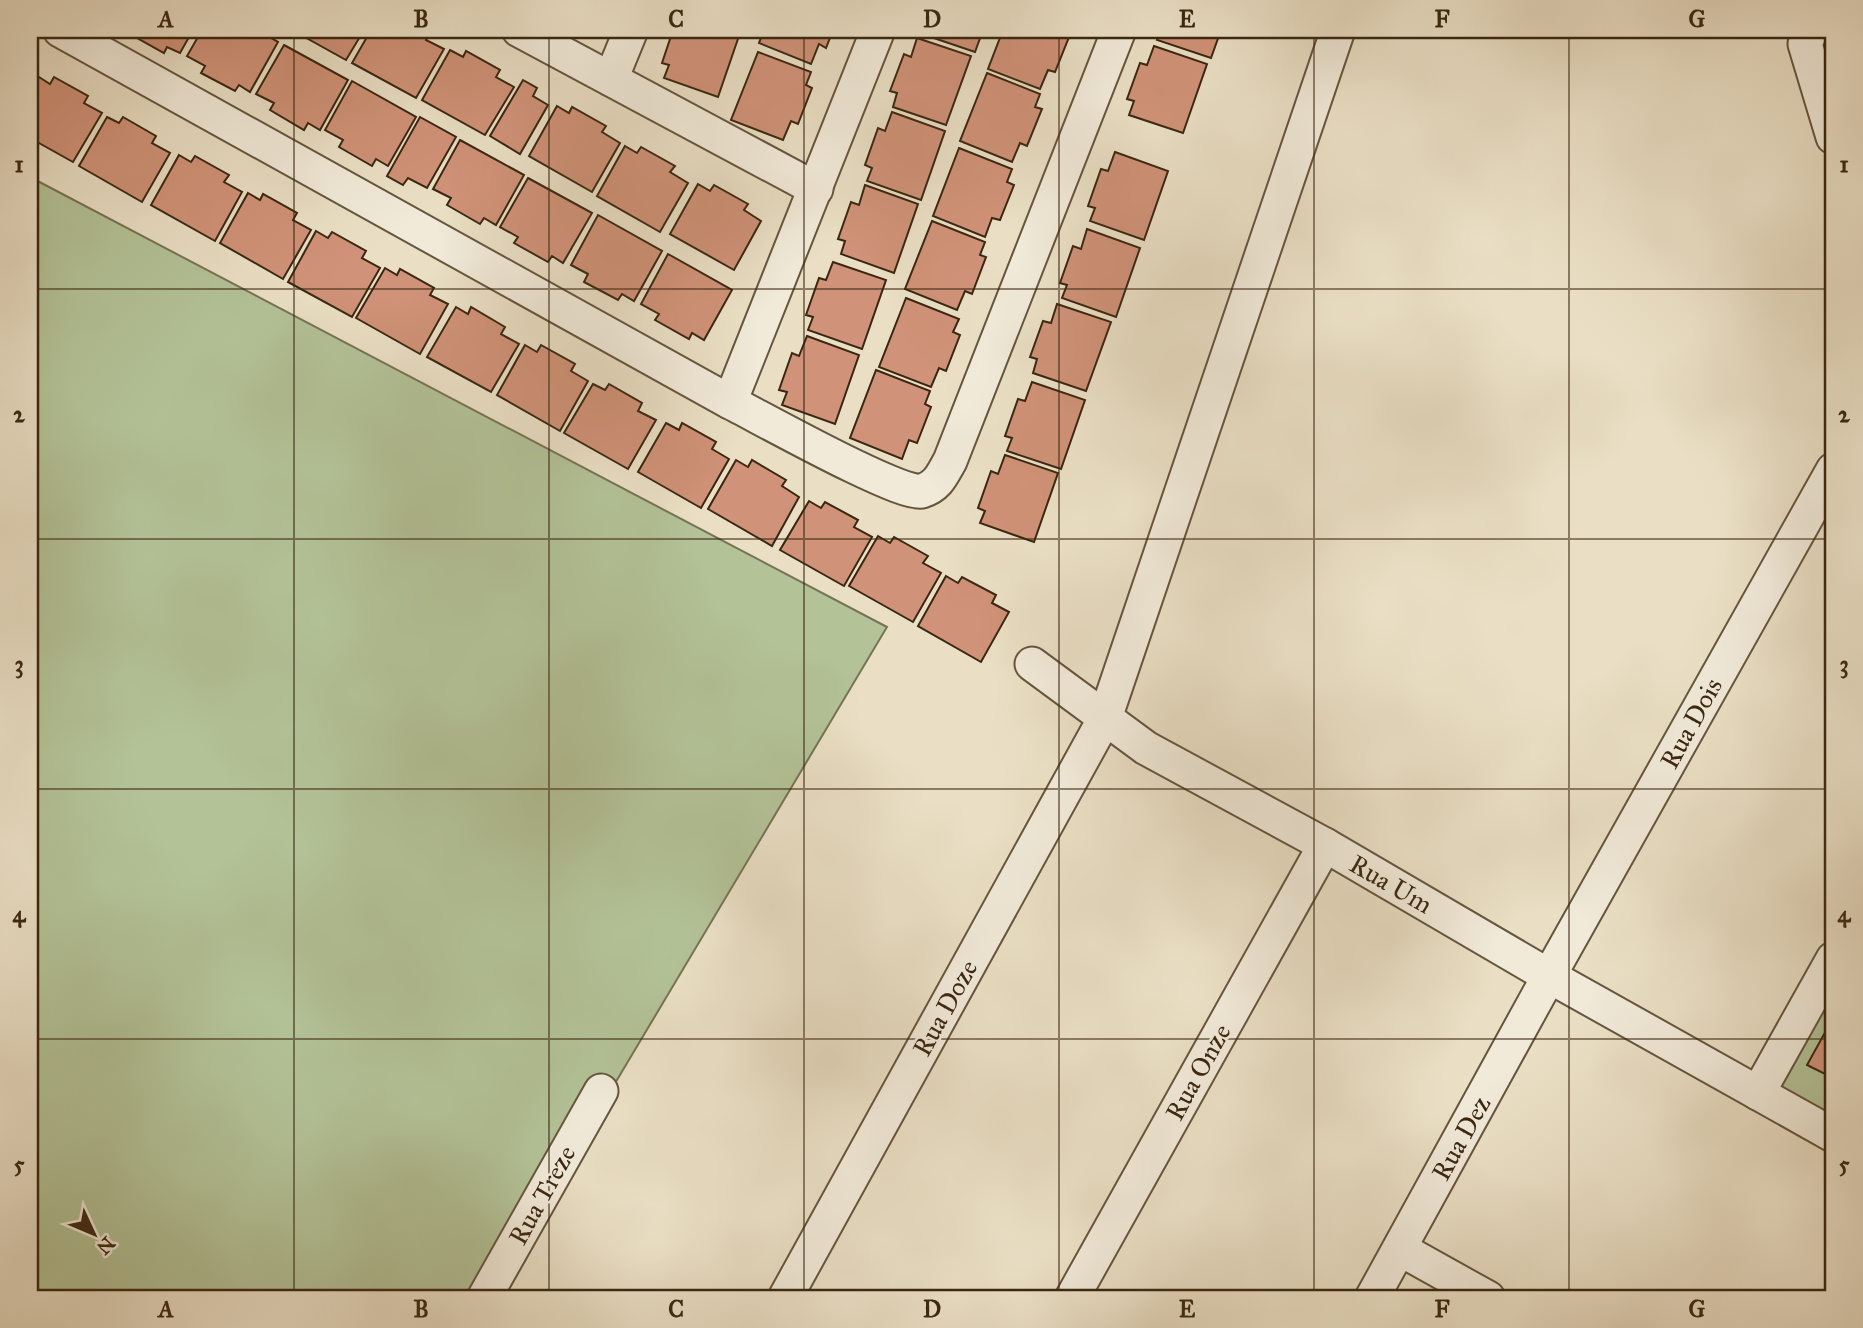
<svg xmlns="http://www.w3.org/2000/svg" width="1863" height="1328" viewBox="0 0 1863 1328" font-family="'IM FELL Great Primer',serif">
<rect width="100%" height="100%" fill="#eadfc5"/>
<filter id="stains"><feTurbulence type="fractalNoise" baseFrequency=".00286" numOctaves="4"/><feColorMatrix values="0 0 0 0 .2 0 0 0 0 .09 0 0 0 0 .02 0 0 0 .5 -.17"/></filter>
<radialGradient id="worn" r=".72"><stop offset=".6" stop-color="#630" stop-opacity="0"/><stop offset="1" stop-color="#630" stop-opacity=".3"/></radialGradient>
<!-- green -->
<g fill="#b3c297" stroke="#767454" stroke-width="2">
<path d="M30 177 887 627 487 1298H30Z"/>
<path d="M1833 978V1123L1769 1089Z"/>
</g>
<!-- building -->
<g fill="#d09278" stroke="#3a2711" stroke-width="2">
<path d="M132 30H193L180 53 167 47 164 53 130 34Z"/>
<path d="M202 30H257L278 42 250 92 239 85 235 91 201 73 205 66 187 56Z"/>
<path d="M292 30H364L346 60Z"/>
<path d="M371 30H426L430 32 426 40 444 49 416 98 352 63Z"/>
<path d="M673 30H741L718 97 664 78 669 65 662 63Z"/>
<path d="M764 30H833L826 48 819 44 811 64 759 43Z"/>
<path d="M923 30H983L975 52 922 34Z"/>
<path d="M1003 30H1064L1062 34 1069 37 1055 72 1048 70 1040 89 988 69Z"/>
<path d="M1161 30H1221L1211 58 1157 40Z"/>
<path d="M917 38 971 56 946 125 893 107 897 93 890 91 904 54 911 57Z"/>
<path d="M284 45 348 80 320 130 308 123 304 130 270 110 274 103 256 94Z"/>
<path d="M1154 46 1207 64 1183 133 1129 115 1134 101 1127 99 1140 63 1147 65Z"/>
<path d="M450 50 463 57 466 51 500 70 496 77 514 87 485 135 422 100Z"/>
<path d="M758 52 811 72 806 85 812 88 798 124 791 121 783 140 731 120Z"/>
<path d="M987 73 1040 94 1035 107 1042 109 1027 146 1020 143 1012 162 960 141Z"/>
<path d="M39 77 50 84 54 77 88 96 84 103 102 113 73 162 30 138V92Z"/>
<path d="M523 80 537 88 533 96 548 105 520 154 490 136Z"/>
<path d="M352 81 416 117 388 166 376 159 372 166 339 147 343 140 325 130Z"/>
<path d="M557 106 569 113 572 107 606 126 602 132 620 143 592 192 529 156Z"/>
<path d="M892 112 945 131 921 200 867 181 872 168 865 165 878 128 885 131Z"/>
<path d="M107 117 119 123 123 117 156 136 152 143 170 153 142 202 79 166Z"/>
<path d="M420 117 456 137 427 188 408 178 403 185 387 176Z"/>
<path d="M460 140 524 175 496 225 484 218 480 224 447 205 451 198 433 189Z"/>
<path d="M625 146 637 153 641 147 675 166 670 172 688 183 660 232 597 196Z"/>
<path d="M959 148 1012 169 1007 182 1014 185 1000 220 992 218 985 237 933 216Z"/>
<path d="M1115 152 1168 171 1144 240 1090 221 1095 208 1088 206 1101 169 1108 171Z"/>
<path d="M179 155 191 162 195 156 229 175 224 182 242 192 215 241 151 205Z"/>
<path d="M528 178 592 213 563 263 552 256 548 262 514 243 518 237 500 227Z"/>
<path d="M698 184 710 191 714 185 748 204 744 210 761 221 734 270 670 234Z"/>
<path d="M865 185 918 204 894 273 841 254 845 241 838 239 851 202 859 205Z"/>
<path d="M248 193 260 200 263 194 297 213 293 220 311 230 283 279 220 243Z"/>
<path d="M598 215 662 251 634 301 622 294 618 300 584 282 588 274 571 265Z"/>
<path d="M932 221 985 242 980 255 986 257 972 294 965 291 957 310 905 289Z"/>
<path d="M1087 229 1140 248 1116 317 1062 298 1067 285 1060 283 1073 246 1081 249Z"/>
<path d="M316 231 328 238 332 232 366 251 362 258 380 268 352 317 288 282Z"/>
<path d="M668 254 732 290 704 340 692 333 689 339 655 320 659 314 641 304Z"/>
<path d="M833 262 886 280 862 349 808 330 813 317 806 315 819 278 826 280Z"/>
<path d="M385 268 397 275 400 269 434 288 430 295 448 304 420 354 356 318Z"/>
<path d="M906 298 959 319 953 332 960 335 946 371 939 368 931 387 879 367Z"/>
<path d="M1057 304 1111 322 1086 391 1033 373 1037 359 1030 357 1043 321 1051 323Z"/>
<path d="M456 307 468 314 471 307 505 327 501 334 519 344 491 392 427 357Z"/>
<path d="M807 336 859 355 835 424 782 405 787 392 779 390 792 353 799 356Z"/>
<path d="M525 345 537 352 541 345 575 364 571 371 588 381 560 431 497 395Z"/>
<path d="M876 370 930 391 925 404 931 407 917 443 909 440 902 459 850 438Z"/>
<path d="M1032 382 1085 400 1061 469 1007 451 1012 438 1005 436 1018 399 1025 401Z"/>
<path d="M593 384 605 390 609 384 642 403 638 411 656 420 628 469 564 433Z"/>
<path d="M666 423 679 430 682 423 716 442 712 449 729 459 701 508 638 472Z"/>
<path d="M1005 455 1058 473 1034 542 980 523 985 511 978 508 991 471 998 474Z"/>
<path d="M736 460 748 467 752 460 786 480 782 486 799 497 772 546 708 509Z"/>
<path d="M809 501 821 508 825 502 858 520 854 527 872 537 844 586 780 550Z"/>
<path d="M878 536 890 543 894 537 928 556 923 563 941 573 913 622 849 586Z"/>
<path d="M946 576 958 583 962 577 996 595 992 603 1009 612 981 662 918 626Z"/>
<path d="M1833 1018V1078L1807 1065Z"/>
</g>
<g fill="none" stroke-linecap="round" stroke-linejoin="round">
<defs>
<g id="minor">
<path d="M60 30 730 402 878 30"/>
<path d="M519 30 816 189"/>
<path d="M1811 30 1805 44 1833 137"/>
<path d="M611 79 631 30"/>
<path d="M730 402C758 416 902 497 922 491 938 486 942 475 950 461L1119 30"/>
<path d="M1032 664 1146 748 1325 845 1549 976 1833 1135"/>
<path d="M1758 1093 1833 959"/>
<path d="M1400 1249 1488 1298"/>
<path d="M484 1298 601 1091"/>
<path d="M785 1298 1105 718 1338 30"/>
<path d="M1072 1298 1325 845"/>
<path d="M1372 1298 1549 976 1833 470"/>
</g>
</defs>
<!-- minor casing -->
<use href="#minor" stroke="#66553e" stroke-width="37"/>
<!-- minor -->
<use href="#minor" stroke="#f1ead9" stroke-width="33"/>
</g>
<!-- grid -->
<path fill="none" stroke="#3a2711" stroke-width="2" stroke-opacity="0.55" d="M294 30V1298M549 30V1298M804 30V1298M1059 30V1298M1314 30V1298M1569 30V1298M30 289H1833M30 539H1833M30 789H1833M30 1039H1833"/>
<g text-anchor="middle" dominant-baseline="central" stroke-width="5" stroke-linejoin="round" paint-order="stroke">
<!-- street labels -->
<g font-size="26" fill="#3a2711" stroke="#f1ead9">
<text transform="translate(1691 723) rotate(-61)">Rua Dois</text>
<text transform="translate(1391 884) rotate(30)">Rua Um</text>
<text transform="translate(945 1008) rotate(-61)">Rua Doze</text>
<text transform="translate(1198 1072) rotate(-61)">Rua Onze</text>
<text transform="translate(1461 1138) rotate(-61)">Rua Dez</text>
<text transform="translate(542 1195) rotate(-61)">Rua Treze</text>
</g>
</g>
<!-- margin -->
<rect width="1863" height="1328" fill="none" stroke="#eadfc5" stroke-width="77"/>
<!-- north arrow -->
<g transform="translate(94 1234) rotate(134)" stroke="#f1ead9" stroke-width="5" paint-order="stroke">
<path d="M0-5L12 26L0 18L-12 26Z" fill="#3a2711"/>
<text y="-10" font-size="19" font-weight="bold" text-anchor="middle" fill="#3a2711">N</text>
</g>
<rect x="38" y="38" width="1787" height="1252" fill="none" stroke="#3a2711" stroke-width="2.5"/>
<g font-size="23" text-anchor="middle" font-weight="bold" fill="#3a2711">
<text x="166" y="27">A</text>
<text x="421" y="27">B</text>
<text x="676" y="27">C</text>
<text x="932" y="27">D</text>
<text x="1187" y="27">E</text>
<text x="1442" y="27">F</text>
<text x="1697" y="27">G</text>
<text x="19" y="172">1</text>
<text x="1844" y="172">1</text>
<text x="19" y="422">2</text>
<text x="1844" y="422">2</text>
<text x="19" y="672">3</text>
<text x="1844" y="672">3</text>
<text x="19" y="922">4</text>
<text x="1844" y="922">4</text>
<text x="19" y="1172">5</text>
<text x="1844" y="1172">5</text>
<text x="166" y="1317">A</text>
<text x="421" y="1317">B</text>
<text x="676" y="1317">C</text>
<text x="932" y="1317">D</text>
<text x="1187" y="1317">E</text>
<text x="1442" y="1317">F</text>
<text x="1697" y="1317">G</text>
</g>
<rect width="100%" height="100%" filter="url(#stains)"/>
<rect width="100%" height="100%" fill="url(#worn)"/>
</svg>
